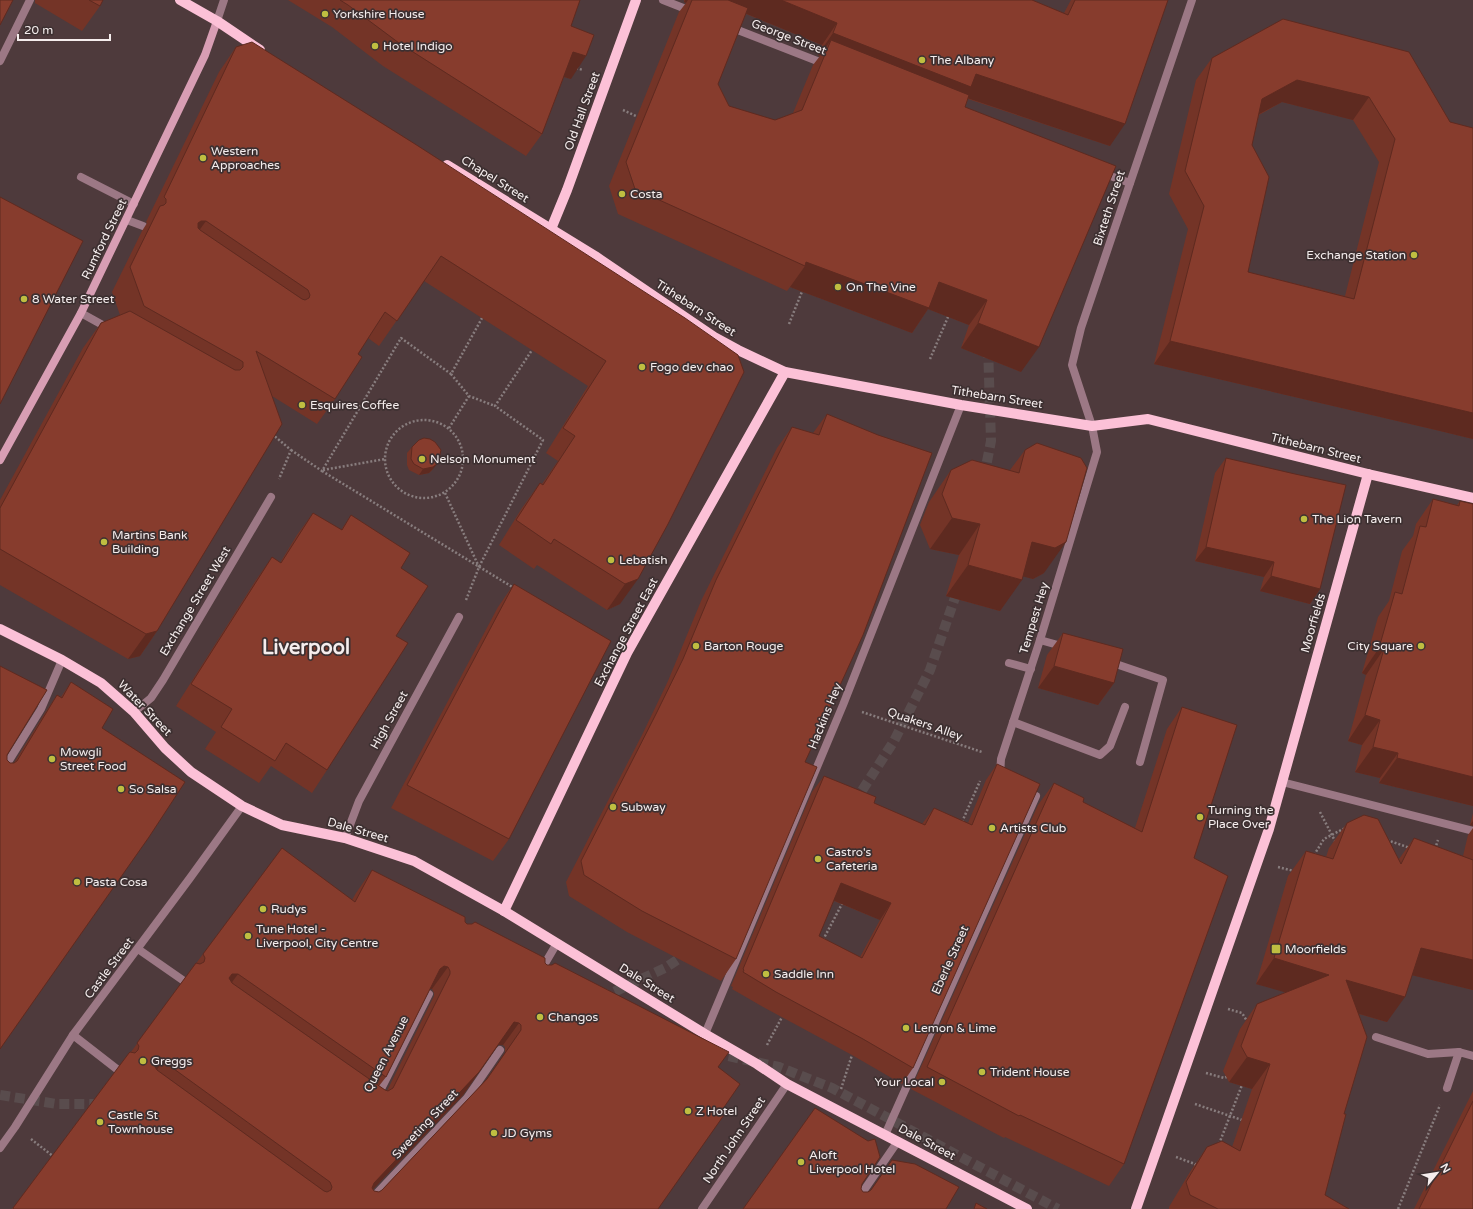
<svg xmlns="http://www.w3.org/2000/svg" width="1473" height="1209" viewBox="0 0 1473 1209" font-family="'Varela Round',sans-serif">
<rect width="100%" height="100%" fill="#3d3031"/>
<!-- built -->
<rect fill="#4e3a3c" x="0" y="0" width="1473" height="1209"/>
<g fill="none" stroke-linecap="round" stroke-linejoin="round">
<!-- primary-tunnel -->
<g stroke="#594c4d" stroke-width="10" stroke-dasharray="10 5" stroke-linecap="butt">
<path d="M984 477 991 441 988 346"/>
<path d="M854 803 894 741 930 670 959 586"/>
<path d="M601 998 665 968 689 952"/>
<path d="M714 1053 779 1067 832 1088 1058 1209"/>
<path d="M0 1095 57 1104H103"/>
</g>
<!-- path -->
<g stroke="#887d7e" stroke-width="2.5" stroke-dasharray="2 2" stroke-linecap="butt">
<path d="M576 68 583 70"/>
<path d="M623 110 636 116"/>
<path d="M789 324 803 289"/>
<path d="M930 359 948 317"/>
<path d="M451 374 469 396 495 406"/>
<circle cx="424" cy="459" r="39"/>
<path d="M449 428 469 396"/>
<path d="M272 434 291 450 279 479"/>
<path d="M291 450 322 471 401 338 451 374 482 318"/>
<path d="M323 470 385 459"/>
<path d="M322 471 514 588"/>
<path d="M445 493 479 567"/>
<path d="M466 600 479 567 543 440 495 406 532 350"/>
<path d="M862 712 982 752"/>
<path d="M1320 812 1336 843"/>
<path d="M962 822 980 781"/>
<path d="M1278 867 1294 871"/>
<path d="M823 940 843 902"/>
<path d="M1228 1009 1242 1013 1247 1021"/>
<path d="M767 1045 782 1017"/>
<path d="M1206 1073 1224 1078 1229 1076"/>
<path d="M841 1089 852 1055"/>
<path d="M1195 1104 1242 1120"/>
<path d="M31 1139 54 1157"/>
<path d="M1219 1144 1242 1085"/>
<path d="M1176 1157 1195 1164 1196 1166"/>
<path d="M1398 1209 1440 1105"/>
</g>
<!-- lane -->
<g stroke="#9c7885" stroke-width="8">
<path d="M81 177 134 204"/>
<path d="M127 220 143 226"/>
<path d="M1040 640 1065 647"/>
<path d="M1110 662 1163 680 1140 762"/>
<path d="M1009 663 1031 669"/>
<path d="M1013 722 1100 755 1110 746 1125 707"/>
<path d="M0 775 41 709 62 660"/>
<path d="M1282 782 1473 831"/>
<path d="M540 972 557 943"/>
<path d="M73 1035 118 1070"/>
<path d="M1376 1037 1428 1054 1459 1052"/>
<path d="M885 1135 1036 796"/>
<path d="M362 1209 467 1098 500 1050"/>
</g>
<!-- street -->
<g stroke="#9c7885" stroke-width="8">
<path d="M663 0 691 11"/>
<path d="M217 21 224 0"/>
<path d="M730 27 825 64"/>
<path d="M0 61 30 0"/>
<path d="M1102 173 1130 183"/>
<path d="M81 313 108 328"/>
<path d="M134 712 151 698 163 680 271 497"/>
<path d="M1000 775 1001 759 1040 640 1097 452 1092 426 1072 365 1081 328 1192 0"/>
<path d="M345 838 359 801 459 617"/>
<path d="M138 949 184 981"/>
<path d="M705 1034 843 705 961 405"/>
<path d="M1447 1088 1459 1052 1473 1056"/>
<path d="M377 1097 429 994"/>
<path d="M0 1148 15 1127 73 1035 190 878 242 806"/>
<path d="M702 1209 787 1084"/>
<path d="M851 1209 898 1141"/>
</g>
<!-- secondary -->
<path stroke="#d89eb4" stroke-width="8" d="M0 460 81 313 205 55 217 21"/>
<!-- primary -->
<g stroke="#fcc1d7" stroke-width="10">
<path d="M180 0 217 21 260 50"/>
<path d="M447 165 595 256 714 337 738 350 785 372 961 405 1092 426 1148 419 1368 474 1473 498"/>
<path d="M551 229 567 190 636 0"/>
<path d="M0 629 62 660 101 683 134 712 165 748 191 772 242 806 282 825 345 838 414 861 504 911 705 1034 757 1064 787 1084 1027 1209"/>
<path d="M504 911 627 653 785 372"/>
<path d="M1136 1209 1269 829 1368 474"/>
</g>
<!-- path-bridge -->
<g stroke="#887d7e" stroke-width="2.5" stroke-dasharray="2 2" stroke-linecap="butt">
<path d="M1387 840 1410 848"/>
<path d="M1435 849 1438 840"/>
<path d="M1314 855 1324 839 1343 829H1346"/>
</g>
</g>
<!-- wall -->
<g fill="#743427" fill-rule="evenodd">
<path d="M35 0H103L100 6 82 31 35 3Z"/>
<path d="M288 0H580L571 26V79L564 77 542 134 526 156 383 66 332 27Z"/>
<path d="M684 0H1032L1064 13 1071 0H1168L1110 146 968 99 965 107 1021 372 961 348 969 325 928 309 912 333 790 287 787 291 618 214 609 186 679 12 686 3 684 2ZM746 14 822 45 818 55 820 56 813 65 793 113 775 120 729 106 718 84Z"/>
<path d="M1283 19 1450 122 1473 128V439L1436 430 1154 364 1188 229 1169 194 1196 80 1212 58ZM1282 102 1353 120 1379 162 1345 296 1248 272 1252 145 1259 115Z"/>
<path d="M236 47 738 355 620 604 607 610 537 565 534 569 499 545 522 508 540 483 542 484 558 461 546 453 588 386 424 281 379 346 368 338 358 354 335 399 317 424 272 396 157 631 140 656 128 659 0 585V500L83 348 101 323 120 315 112 292 142 231 147 223 146 222 219 72Z"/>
<path d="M827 414 805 762 736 959 721 981 627 932 569 896 566 882 642 735 668 681 701 601 777 448 792 427 813 433Z"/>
<path d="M412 447 433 469 429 473 419 475 409 470 407 465V453Z"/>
<path d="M1025 450 1044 573 1033 579 1023 576 1000 611 946 596 959 555 930 549 920 525 929 502 951 470H1010Z"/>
<path d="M1226 458 1320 589 1310 604 1260 591 1264 577 1195 561 1215 473Z"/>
<path d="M1433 499 1457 505 1460 501 1473 806 1379 783 1380 778 1355 772 1362 745 1348 741 1366 675 1362 673 1378 617 1389 601 1402 551 1413 536 1416 524Z"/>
<path d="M313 513 341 530 351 515 401 568 396 636 327 770 312 793 271 766 259 783 205 749 216 732 176 706 256 580 272 557 280 563 297 535Z"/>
<path d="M514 584 509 839 493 861 391 808 498 607Z"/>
<path d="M1063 633 1114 683 1098 705 1038 688 1047 655Z"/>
<path d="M0 666 47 690 7 755V760L10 763H14L45 713 57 695 61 697 71 682 113 709 102 728 185 782 149 837 0 1049Z"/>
<path d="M1182 707 1194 858 1124 1164 1109 1186 1005 1137 1004 1138 911 1089 1038 805 1054 783 1083 802 1135 828 1167 729Z"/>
<path d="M997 764 913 1068 902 1084 852 1055 765 1008 732 989 733 987 731 986 812 792 824 776 874 803 922 824 934 808 968 823 986 780ZM834 901 880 920 860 957 819 936Z"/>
<path d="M1473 813V826L1470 825Z"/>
<path d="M1347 823 1399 859 1414 838 1463 856 1468 835 1473 828V990L1412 975 1387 1022 1359 1014 1344 1114 1325 1195 1349 1209H1169V1207L1190 1172 1207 1147H1232L1252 1089 1229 1082 1223 1071 1240 1029 1257 1004 1286 992 1256 984 1288 876 1306 851 1326 857 1329 848Z"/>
<path d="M372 870 465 922 467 924 545 963 547 965 718 1067 720 1113 658 1209H12L129 1053 131 1052 203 954 352 900 356 893ZM430 989H432L434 993V996L387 1091 385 1090 379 1086 386 1077ZM498 1045H503L505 1047V1053L486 1080 382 1190 379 1192 374 1191 373 1189 463 1095Z"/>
<path d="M1473 1091V1209H1414Z"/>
</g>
<!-- shaded-wall -->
<g fill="#5e2a20">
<path d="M685 0H688L686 3 684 2Z"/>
<path d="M692 0H781L837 23 822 45 742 12Z"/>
<path d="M833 33 976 74 1125 124 1110 146 964 97 831 40 820 56 818 55Z"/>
<path d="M573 52 586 56 571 79 557 75Z"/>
<path d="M1297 80 1369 97 1353 120 1282 102 1246 121 1262 99Z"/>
<path d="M201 221H206L188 246 198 223Z"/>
<path d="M806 262 939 282 987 300 969 325 928 309 912 333 790 287 805 266Z"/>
<path d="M978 323 1039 347 1021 372 961 348Z"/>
<path d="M1170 341 1473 413V439L1436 430 1154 364Z"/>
<path d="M438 463 433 469 429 473 419 475 423 469Z"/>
<path d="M952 518 980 524 959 555 930 549Z"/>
<path d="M1032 542H1066L1044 573 1033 579 1010 573Z"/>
<path d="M1206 547 1274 562 1264 577 1195 561Z"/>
<path d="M968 565 1022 580 1000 611 946 596Z"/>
<path d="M1271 576 1320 589 1310 604 1260 591Z"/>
<path d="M638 579 620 604 607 610 625 584Z"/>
<path d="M157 631 140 656 128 659 146 634Z"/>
<path d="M1379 648 1384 649 1366 675 1362 673Z"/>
<path d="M1054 666 1114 683 1098 705 1038 688Z"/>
<path d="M1365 715 1380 720 1362 745 1348 741Z"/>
<path d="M1373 747 1398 753 1380 778 1355 772Z"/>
<path d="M1397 758 1473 777V806L1379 783Z"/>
<path d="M1473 821V826L1470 825Z"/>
<path d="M841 883 891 903 880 920 830 899Z"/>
<path d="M1421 948 1473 960V990L1403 973Z"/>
<path d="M1274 958 1329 975 1312 1000 1256 984Z"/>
<path d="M444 966 448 967 432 989H428L440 969Z"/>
<path d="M232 974H238L222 996H216Z"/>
<path d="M1346 980 1405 997 1387 1022 1329 1005Z"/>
<path d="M514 1022 519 1023 503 1045H498L463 1095 358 1205 374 1183Z"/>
<path d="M1247 1057 1270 1064 1252 1089 1229 1082Z"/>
<path d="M158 1060 163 1061 147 1084 155 1063Z"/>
</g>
<!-- building -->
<g fill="#873c2d" stroke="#5e2a20" fill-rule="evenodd">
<path d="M0 0H13L0 25Z"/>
<path d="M89 0H103L100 6Z"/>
<path d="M340 0H580L571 26 594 35 586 56 573 52 542 134 399 43 348 5Z"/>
<path d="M692 0H728L748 8 718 84 729 106 775 120 802 110 831 40 969 95 965 107 1116 166 1039 347 978 323 987 300 939 282 929 308 806 262 805 266 635 189 626 162Z"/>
<path d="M781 0H1032L1068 15 1075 0H1168L1125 124 976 74 971 87 833 33 837 23Z"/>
<path d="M1283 19 1409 52 1450 122 1473 128V413L1170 341 1204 206 1185 171 1212 58ZM1297 80 1369 97 1395 139 1354 299 1248 272 1269 177 1252 145 1262 99Z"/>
<path d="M252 42 415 144 685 318 738 355 744 372 668 524 638 579 625 584 554 539 551 544 516 520 540 483 543 485 575 436 563 428 606 361 441 256 397 321 385 312 358 354 362 357 335 399 256 351 282 424 157 631 146 634 0 549V508L101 323 130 311 235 370H240L243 367V362L240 360 144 306 130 267 160 206 164 205 166 203V199L164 197 236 47ZM201 221H206L308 290 310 295 309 298 305 300 302 299 200 230 198 228V223Z"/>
<path d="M0 197 83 241 0 404Z"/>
<path d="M827 414 878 435 932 453 863 635 805 762 817 767 736 959 642 911 584 875 581 861 656 714 683 659 716 580 792 427 819 435Z"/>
<path d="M424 438 430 439 435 442 441 450 438 463 433 467 423 469 414 464 411 459 412 447 419 440Z"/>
<path d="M1037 443 1081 458 1087 468 1066 542 1055 548 1032 542 1022 580 968 565 980 524 952 518 942 494 951 470 972 460 1019 473 1025 450Z"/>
<path d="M1226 458 1295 474 1346 485 1320 589 1271 576 1274 562 1206 547Z"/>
<path d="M1433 499 1459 506 1460 501 1473 504V777L1397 758 1398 753 1373 747 1380 720 1365 715 1384 649 1379 648 1395 592 1402 594 1420 526 1426 527Z"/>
<path d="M313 513 342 530 351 515 410 553 401 568 428 586 396 636 408 643 327 770 286 743 275 761 221 727 232 709 191 684 272 557 281 563Z"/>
<path d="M514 584 611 641 509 839 407 785Z"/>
<path d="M1063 633 1123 649 1114 683 1054 666Z"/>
<path d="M0 666 47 690 7 755V760L10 763H14L17 761 57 695 62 698 71 682 113 709 102 728 185 782 149 837 0 1049Z"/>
<path d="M1182 707 1237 725 1194 858 1228 876 1124 1164 1020 1115 1019 1116 927 1067 1054 783 1084 798 1083 802 1142 832Z"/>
<path d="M997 764 1040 784 913 1068 863 1039 776 992 743 972 744 970 743 969 824 776 876 797 874 803 925 825 934 808 972 825ZM841 883 891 903 862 958 819 936Z"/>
<path d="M1364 815 1378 819 1401 864 1414 838 1473 860V960L1421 948 1405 997 1346 980 1367 1037 1344 1114H1346L1325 1195 1349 1209H1218L1190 1195 1186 1182 1207 1147 1222 1141 1240 1151 1270 1064 1247 1057 1241 1046 1257 1004 1329 975 1274 958 1306 851 1333 859 1347 823Z"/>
<path d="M282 848 355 902 372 870 465 917V922L467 924H472L475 922 545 958V963L547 965H552L555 963 729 1052 718 1067 740 1084 720 1113 724 1115 658 1209H14L13 1208 129 1053 130 1052 135 1053 138 1050 139 1046 137 1043 196 963 200 964 204 962 205 958 203 954ZM444 966 448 967 450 971V974L393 1088 388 1091 385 1090 232 983 229 978 232 974H238L386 1077 440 969ZM514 1022 519 1023 521 1025V1030L487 1079 382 1190 379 1192 374 1191 372 1188 374 1183 479 1072ZM158 1060 163 1061 330 1182 332 1187 331 1190 327 1192 324 1191 157 1070 155 1067V1063Z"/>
<path d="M1473 1101V1209H1419Z"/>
<path d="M815 1108 868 1141 875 1139 880 1157 862 1184 861 1189 863 1192H868L871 1190 892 1160 915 1164 959 1187 946 1209H743Z"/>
<path d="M976 1203 987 1209H974Z"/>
</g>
<!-- markers -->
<g fill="#bfbe41" stroke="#3d3031" stroke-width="1.5">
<circle cx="325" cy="14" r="4"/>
<circle cx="375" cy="46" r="4"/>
<circle cx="922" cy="60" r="4"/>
<circle cx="203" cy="158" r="4"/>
<circle cx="622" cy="194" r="4"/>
<circle cx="1414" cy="255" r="4"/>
<circle cx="838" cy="287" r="4"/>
<circle cx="24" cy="299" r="4"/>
<circle cx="642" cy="367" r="4"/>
<circle cx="302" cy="405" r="4"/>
<circle cx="422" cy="459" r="4"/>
<circle cx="1304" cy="519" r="4"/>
<circle cx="104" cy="542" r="4"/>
<circle cx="611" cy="560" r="4"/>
<circle cx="696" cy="646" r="4"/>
<circle cx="1421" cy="646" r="4"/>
<circle cx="52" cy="759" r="4"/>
<circle cx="121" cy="789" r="4"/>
<circle cx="613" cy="807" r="4"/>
<circle cx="1200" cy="817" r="4"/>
<circle cx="992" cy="828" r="4"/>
<circle cx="818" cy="859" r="4"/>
<circle cx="77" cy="882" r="4"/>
<circle cx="263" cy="909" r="4"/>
<circle cx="248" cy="936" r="4"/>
<rect x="1271" y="944" width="10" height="10" rx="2"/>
<circle cx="766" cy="974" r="4"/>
<circle cx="540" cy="1017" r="4"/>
<circle cx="906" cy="1028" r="4"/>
<circle cx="143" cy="1061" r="4"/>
<circle cx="982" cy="1072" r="4"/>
<circle cx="942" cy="1082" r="4"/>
<circle cx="688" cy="1111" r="4"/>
<circle cx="100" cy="1122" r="4"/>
<circle cx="494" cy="1133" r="4"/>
<circle cx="801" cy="1162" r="4"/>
</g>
<g text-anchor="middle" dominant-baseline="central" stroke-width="3.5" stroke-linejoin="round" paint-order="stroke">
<!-- poi labels -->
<g font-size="12" fill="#f5eded" stroke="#3d3031" text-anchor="start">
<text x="333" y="14">Yorkshire House</text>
<text x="383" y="46">Hotel Indigo</text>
<text x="930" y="60">The Albany</text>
<text x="211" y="151">Western<tspan x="211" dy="14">Approaches</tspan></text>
<text x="630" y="194">Costa</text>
<text x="1406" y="255" text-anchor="end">Exchange Station</text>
<text x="846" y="287">On The Vine</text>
<text x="32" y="299">8 Water Street</text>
<text x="650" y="367">Fogo dev chao</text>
<text x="310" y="405">Esquires Coffee</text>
<text x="430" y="459">Nelson Monument</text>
<text x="1312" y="519">The Lion Tavern</text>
<text x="112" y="535">Martins Bank<tspan x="112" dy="14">Building</tspan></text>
<text x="619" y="560">Lebatish</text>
<text x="704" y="646">Barton Rouge</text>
<text x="1413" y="646" text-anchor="end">City Square</text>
<text x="60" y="752">Mowgli<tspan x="60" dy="14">Street Food</tspan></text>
<text x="129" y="789">So Salsa</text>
<text x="621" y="807">Subway</text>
<text x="1208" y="810">Turning the<tspan x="1208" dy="14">Place Over</tspan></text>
<text x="1000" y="828">Artists Club</text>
<text x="826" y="852">Castro's<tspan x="826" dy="14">Cafeteria</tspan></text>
<text x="85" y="882">Pasta Cosa</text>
<text x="271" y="909">Rudys</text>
<text x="256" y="929">Tune Hotel -<tspan x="256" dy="14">Liverpool, City Centre</tspan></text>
<text x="1285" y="949">Moorfields</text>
<text x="774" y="974">Saddle Inn</text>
<text x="548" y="1017">Changos</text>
<text x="914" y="1028">Lemon &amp; Lime</text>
<text x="151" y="1061">Greggs</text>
<text x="990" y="1072">Trident House</text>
<text x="934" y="1082" text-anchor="end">Your Local</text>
<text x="696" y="1111">Z Hotel</text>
<text x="108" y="1115">Castle St<tspan x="108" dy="14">Townhouse</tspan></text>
<text x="502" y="1133">JD Gyms</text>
<text x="809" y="1155">Aloft<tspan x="809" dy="14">Liverpool Hotel</tspan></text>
</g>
<!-- street labels -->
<g font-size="12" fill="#f5eded" stroke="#3d3031">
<text transform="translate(789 37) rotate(21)">George Street</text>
<text transform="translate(582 111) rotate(-70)">Old Hall Street</text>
<text transform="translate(495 179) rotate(32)">Chapel Street</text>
<text transform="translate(1109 208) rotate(-72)">Bixteth Street</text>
<text transform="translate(104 239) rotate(-64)">Rumford Street</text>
<text transform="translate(696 308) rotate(33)">Tithebarn Street</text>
<text transform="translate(997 397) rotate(9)">Tithebarn Street</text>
<text transform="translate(1316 448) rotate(14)">Tithebarn Street</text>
<text transform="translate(195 601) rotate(-59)">Exchange Street West</text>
<text transform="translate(1034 618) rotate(-73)">Tempest Hey</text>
<text transform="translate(1313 623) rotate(-74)">Moorfields</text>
<text transform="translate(626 632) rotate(-62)">Exchange Street East</text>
<text transform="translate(145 708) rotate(46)">Water Street</text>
<text transform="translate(825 716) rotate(-68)">Hackins Hey</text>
<text transform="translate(389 720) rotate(-61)">High Street</text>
<text transform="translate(925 724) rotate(19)">Quakers Alley</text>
<text transform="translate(358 830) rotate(16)">Dale Street</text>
<text transform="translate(950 960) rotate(-66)">Eberle Street</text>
<text transform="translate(109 968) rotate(-53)">Castle Street</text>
<text transform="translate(647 983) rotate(32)">Dale Street</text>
<text transform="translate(386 1054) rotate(-63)">Queen Avenue</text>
<text transform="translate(425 1124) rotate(-47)">Sweeting Street</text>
<text transform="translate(734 1140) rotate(-56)">North John Street</text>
<text transform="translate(927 1142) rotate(28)">Dale Street</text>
</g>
<!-- town labels -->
<g font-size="20" font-weight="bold" fill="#f5eded" stroke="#3d3031">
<text x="306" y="648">Liverpool</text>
</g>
</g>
<!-- north arrow -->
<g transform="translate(1437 1173) rotate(60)" stroke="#3d3031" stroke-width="3" paint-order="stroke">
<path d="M0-3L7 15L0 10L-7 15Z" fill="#f5eded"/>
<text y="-6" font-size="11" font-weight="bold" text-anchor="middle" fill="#f5eded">N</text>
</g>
<!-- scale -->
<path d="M18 34v6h92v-6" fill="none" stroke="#f5eded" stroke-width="2"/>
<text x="24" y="34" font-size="12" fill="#f5eded" stroke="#3d3031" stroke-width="3" paint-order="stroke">20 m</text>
</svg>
